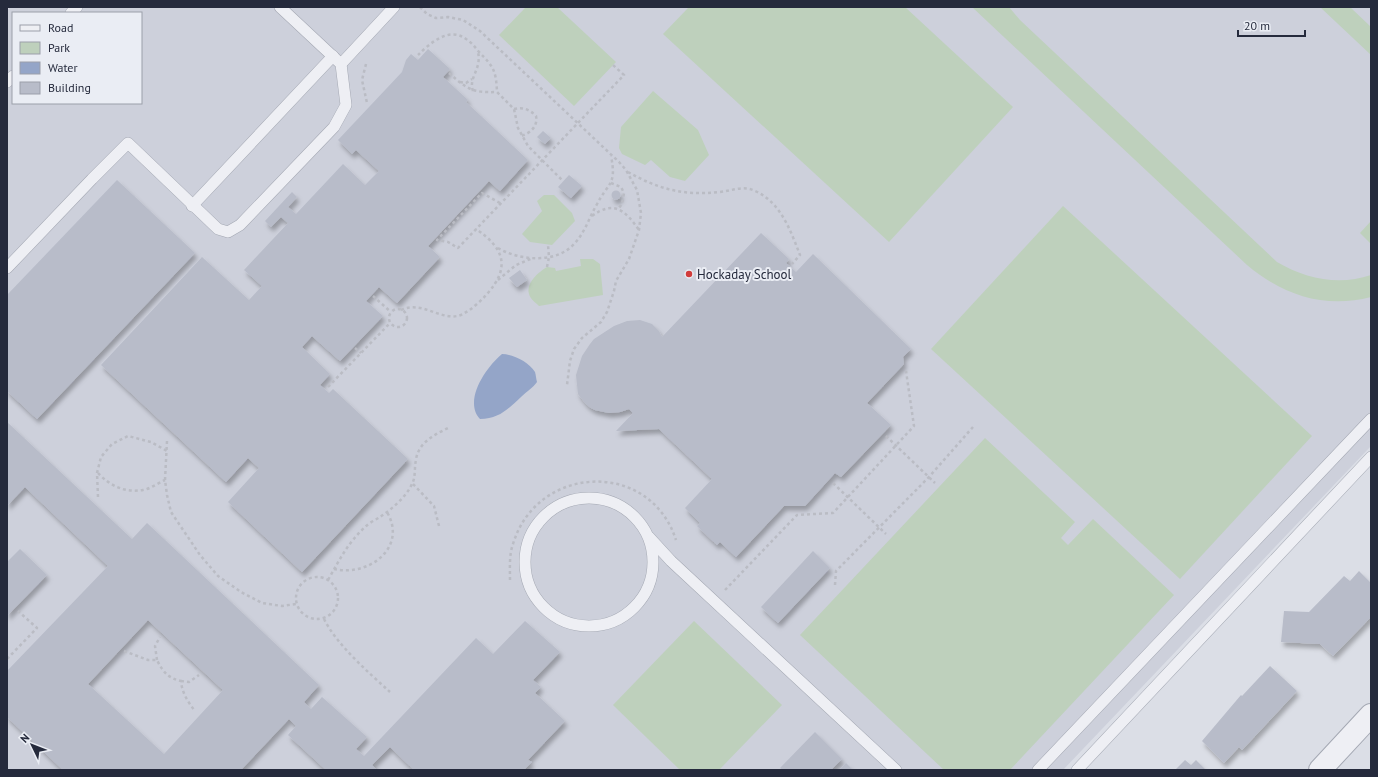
<svg xmlns="http://www.w3.org/2000/svg" width="1378" height="777" viewBox="0 0 1378 777" font-family="'PT Sans',sans-serif">
<defs>
<filter id="shadow"><feDropShadow dx="2.5" dy="4.5" stdDeviation="2" flood-color="#0004"/></filter>
</defs>
<rect width="100%" height="100%" fill="#dbdee6"/>
<!-- built -->
<path fill="#cdd0db" fill-rule="evenodd" d="M10 7H1371V446L1063 770H7V11ZM13 13H141V103H13Z"/>
<!-- green -->
<g fill="#bed0bc">
<path d="M526 7H557L616 62 574 106 499 35Z"/>
<path d="M689 7H905L1013 107 889 242 663 34Z"/>
<path d="M972 7H1009L1020 20 1277 262C1306 279 1339 286 1371 275V297C1324 309 1283 295 1247 265Z"/>
<path d="M1320 7H1350L1371 27V55Z"/>
<path d="M653 91 698 130 709 155 685 181 670 177 651 160 645 165 622 154 619 148 621 127Z"/>
<path d="M544 195H554L572 213 575 221 552 245 530 242 522 234 542 211 537 201Z"/>
<path d="M1063 206 1312 436 1180 579 931 349Z"/>
<path d="M1371 221V244L1360 233Z"/>
<path d="M580 259H593L600 264 603 295 539 306C536 303 530 299 529 294 526 282 539 272 547 267L555 268 556 271 581 266Z"/>
<path d="M985 438 1075 522 1061 538 1068 545 1093 519 1174 595 1010 770H944L800 635Z"/>
<path d="M694 621 782 705 719 770H680L613 705Z"/>
</g>
<!-- water -->
<path fill="#94a5c8" d="M502 354C513 354 529 362 535 372 536 375 536 379 537 382 533 388 527 391 521 397 508 409 499 419 480 419 463 401 486 367 502 354Z"/>
<!-- building -->
<g fill="#b8bcc9" fill-rule="evenodd" filter="url(#shadow)">
<path d="M428 49 450 69 443 77 468 100 466 102 528 160 500 191 489 181 428 246 440 257 397 303 379 287 366 301 383 316 340 361 312 336 302 347 330 374 320 385 329 393 333 389 408 459 302 572 228 502 259 468 248 458 226 482 101 365 202 257 249 300 262 286 244 270 288 223 281 217 271 227 265 221 292 192 297 197 288 207 296 214 343 164 365 185 379 171 356 150 352 154 338 140 402 72 406 60 411 54 418 60Z"/>
<path d="M543 131 551 138 545 144 537 137Z"/>
<path d="M569 175 582 186 571 198 558 187Z"/>
<path d="M117 180 195 253 37 419 7 391V295Z"/>
<circle cx="616" cy="195" r="4.5"/>
<path d="M761 233 789 259 786 263 796 272 813 254 911 349 903 357 904 364 867 403 891 425 841 477 835 473 805 506H784L736 557 720 542 717 545 697 526 700 523 685 508 712 479 659 429 616 431 633 413 629 409 620 412 609 413 595 410 591 408 586 404 578 394 576 375 582 356 590 344 594 339 614 326 627 321 640 320 652 324 659 331 662 337Z"/>
<path d="M520 270 527 280 517 287 509 278Z"/>
<path d="M7 422 132 539 147 523 319 685 304 702 311 709 322 697 367 737 356 749 364 756 476 638 493 654 525 621 560 652 533 680 541 687 535 693 565 721 528 760 532 762 524 770H414L390 747 372 765 377 770H326L288 735 296 726 289 719 241 770H63L7 717V671L108 566 25 487 7 506ZM148 620 223 690 164 754 88 684Z"/>
<path d="M20 549 47 575 7 616V562Z"/>
<path d="M813 551 830 568 778 623 761 607Z"/>
<path d="M1359 571 1371 583V617L1333 656 1320 644 1281 642 1284 611 1309 612 1344 576 1350 581Z"/>
<path d="M1270 666 1297 691 1242 750 1239 747 1224 763 1202 741 1241 695 1242 696Z"/>
<path d="M815 732 842 759 831 770H783L780 768Z"/>
<path d="M1185 760 1191 765 1196 760 1206 770H1175Z"/>
<path d="M846 763 853 770H839Z"/>
</g>
<g fill="none" stroke-linecap="round" stroke-linejoin="round">
<defs>
<g id="lane">
<path d="M71 13 77 7"/>
<path d="M341 64 394 7"/>
<path d="M7 82 13 76"/>
<path d="M192 206 333 56"/>
<path d="M7 268 92 179 128 143 218 229 228 232 240 225 334 127 346 105 341 64 280 7"/>
<circle cx="589" cy="562" r="64"/>
<path d="M649 537 671 561 896 770"/>
<path d="M1038 770 1371 419"/>
<path d="M1077 770 1371 457"/>
</g>
<path id="street" d="M1320 770 1371 715"/>
</defs>
<!-- lane casing -->
<use href="#lane" stroke="#a4a8b3" stroke-width="12"/>
<!-- street casing -->
<use href="#street" stroke="#a4a8b3" stroke-width="24"/>
<!-- path -->
<g stroke="#babcc4" stroke-width="2.5" stroke-dasharray="3 3" stroke-linecap="butt">
<path d="M420 7 427 14 436 18 448 17 463 20 480 31 619 162 626 170 637 190 641 213 639 230 629 259 616 281 614 291 607 312 601 322 582 338 574 349 570 361 567 385"/>
<path d="M418 55C429 44 449 26 466 39 471 42 475 47 479 52 494 67 496 71 497 92"/>
<path d="M366 64 362 80 367 103"/>
<path d="M449 73C467 89 472 93 497 92L514 109 518 128 528 146 563 181"/>
<path d="M460 82 466 83 472 79"/>
<path d="M473 91C468 78 482 69 478 52"/>
<path d="M514 109C523 107 529 109 536 116 538 126 531 133 521 136"/>
<path d="M628 172C658 189 684 196 719 192 732 191 743 185 755 191 781 202 791 232 800 255L792 264"/>
<path d="M611 183 621 187 624 193 622 204 618 209"/>
<path d="M500 203 482 193 437 240 448 242 458 248 624 75 613 65"/>
<path d="M592 216C614 200 625 210 639 230"/>
<path d="M498 248C520 261 557 264 575 243 585 232 589 218 596 206 608 182 617 186 611 156"/>
<path d="M547 267 549 257 548 245"/>
<path d="M498 280 516 265 533 258"/>
<path d="M373 296 391 312"/>
<circle cx="398" cy="318" r="9"/>
<path d="M401 310C423 300 441 322 461 315 471 310 480 302 487 294 511 267 504 248 476 229"/>
<path d="M355 348 361 353"/>
<path d="M328 387 390 323"/>
<path d="M886 436 935 483"/>
<path d="M167 441 165 480 167 495 171 512 200 555 218 576 241 592 262 603 282 606 296 604"/>
<path d="M98 473C110 486 125 493 143 490 150 489 158 483 165 480"/>
<path d="M833 483 886 534"/>
<path d="M413 484 434 506 439 526"/>
<path d="M98 497 97 473 101 457 112 444 128 436 151 442 167 451"/>
<path d="M334 569C368 577 408 548 387 512"/>
<circle cx="317" cy="598" r="21"/>
<path d="M328 580C340 559 347 544 365 527 369 523 375 520 380 517 392 509 406 497 412 484 416 477 414 468 416 460 418 442 436 434 450 427"/>
<path d="M510 580C510 568 509 555 513 544 537 464 650 459 676 540"/>
<path d="M835 585 836 571 929 477 973 427"/>
<path d="M725 590 797 515 833 513 914 426 906 371"/>
<path d="M324 619C337 645 368 672 390 692"/>
<path d="M124 651 148 660H157C163 672 168 678 181 681 182 693 188 702 195 711"/>
<path d="M7 659 37 628 18 611"/>
<path d="M157 660 155 646 160 637"/>
<path d="M181 681 189 682 199 675"/>
</g>
<!-- lane -->
<use href="#lane" stroke="#eeeff4" stroke-width="11"/>
<!-- street -->
<use href="#street" stroke="#eeeff4" stroke-width="22"/>
</g>
<!-- markers -->
<circle fill="#d13b3a" stroke="#eaedf4" stroke-width="1.5" cx="689" cy="274" r="4"/>
<g text-anchor="middle" dominant-baseline="central" stroke-width="4" stroke-linejoin="round" paint-order="stroke">
<!-- poi labels -->
<g font-size="13" fill="#252a3c" stroke="#eaedf4" text-anchor="start">
<text x="697" y="274">Hockaday School</text>
</g>
</g>
<!-- border -->
<rect width="1378" height="777" fill="none" stroke="#252a3c" stroke-width="16"/>
<!-- legend -->
<rect x="12" y="12" width="130" height="92" fill="#eaedf4" stroke="#9b9faa"/>
<rect x="20" y="25" width="20" height="6" fill="#eeeff4" stroke="#9b9faa"/>
<text x="48" y="32" font-size="12" fill="#252a3c">Road</text>
<rect x="20" y="42" width="20" height="12" fill="#bed0bc" stroke="#9b9faa"/>
<text x="48" y="52" font-size="12" fill="#252a3c">Park</text>
<rect x="20" y="62" width="20" height="12" fill="#94a5c8" stroke="#9b9faa"/>
<text x="48" y="72" font-size="12" fill="#252a3c">Water</text>
<rect x="20" y="82" width="20" height="12" fill="#b8bcc9" stroke="#9b9faa"/>
<text x="48" y="92" font-size="12" fill="#252a3c">Building</text>
<!-- north arrow -->
<g transform="translate(32 745) rotate(313)" stroke="#eaedf4" stroke-width="3" paint-order="stroke">
<path d="M0-3L7 15L0 10L-7 15Z" fill="#252a3c"/>
<text y="-6" font-size="11" font-weight="bold" text-anchor="middle" fill="#252a3c">N</text>
</g>
<!-- scale -->
<path d="M1238 30v6h67v-6" fill="none" stroke="#252a3c" stroke-width="2"/>
<text x="1244" y="30" font-size="12" fill="#252a3c" stroke="#eaedf4" stroke-width="3" paint-order="stroke">20 m</text>
</svg>
